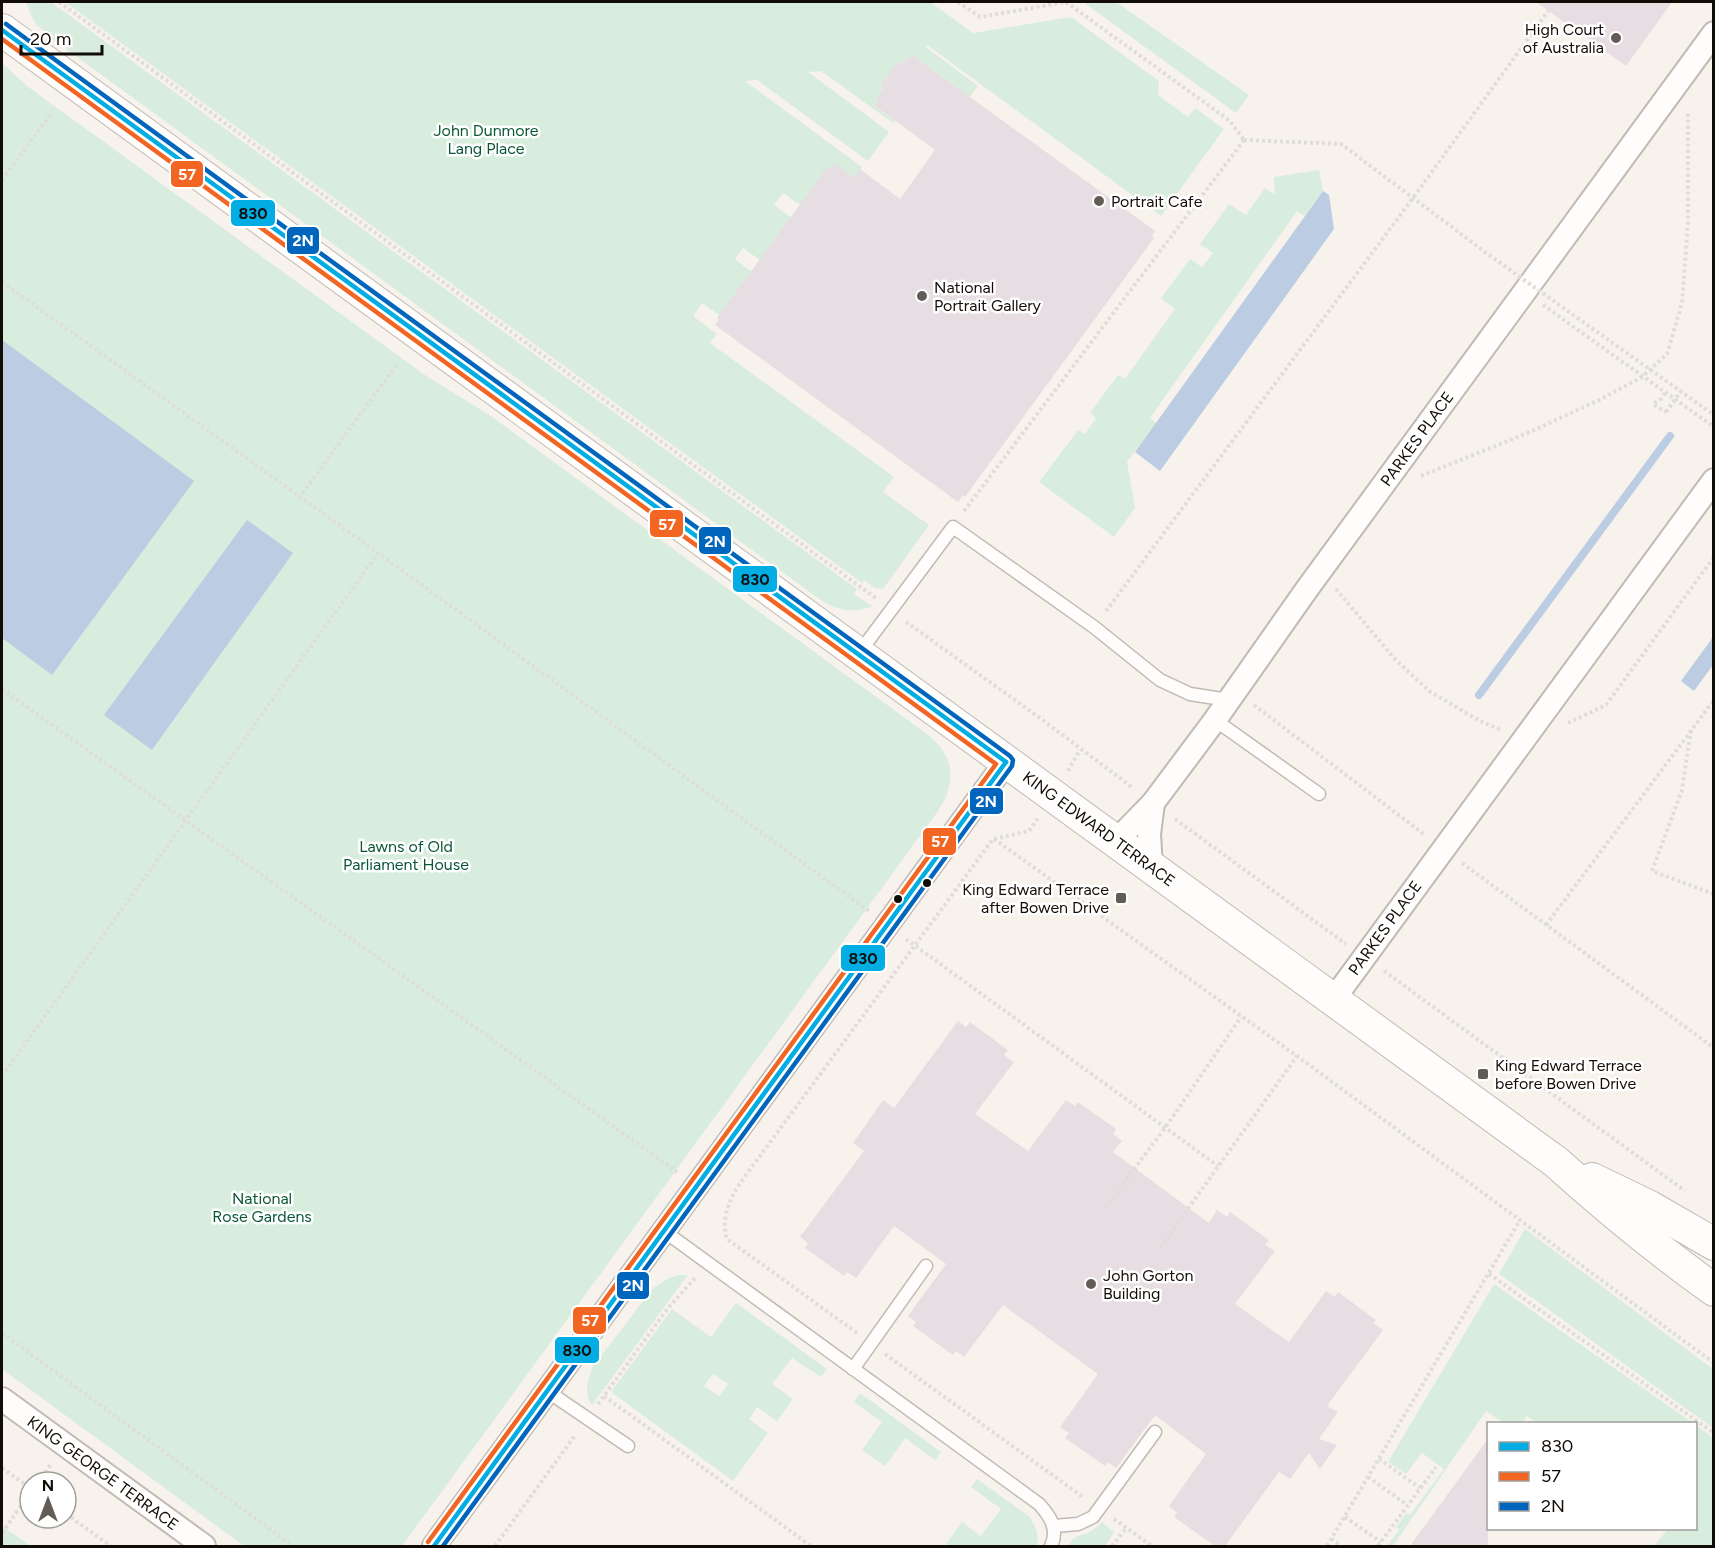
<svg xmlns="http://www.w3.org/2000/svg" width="1715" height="1548" viewBox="0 0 1715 1548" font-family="Figtree,sans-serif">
<rect width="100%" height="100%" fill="#f8f2ec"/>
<!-- green -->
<g fill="#d8eddd" fill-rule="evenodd">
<path d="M26 2H51L857 589 854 594 872 606C855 614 837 610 822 601L51 38 34 22Z"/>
<path d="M65 2H930L973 33 1071 17 1159 81 1158 95 1188 117 1195 108 1224 129 1161 216 927 45 926 47 978 86 970 97 912 55 908 60 906 58 901 64 898 61 880 86 883 88 877 98 879 100 874 105 895 121 893 123 821 71 808 72 889 132 868 161 757 80 745 81 862 167 854 178 834 164 800 205 783 193 774 205 793 219 760 260 743 248 735 259 753 273 719 315 702 303 693 316 717 334 710 343 894 477 883 492 929 525 883 589 875 588 864 580 862 583Z"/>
<path d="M1083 2H1116L1249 95 1236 113Z"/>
<path d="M2 63 27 86 71 118 425 375 488 414 927 734C955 756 957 782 938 811L402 1546H244L2 1369Z"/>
<path d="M1319 170 1323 191 1304 216 1297 211 1150 418 1156 423 1127 462 1135 508 1114 537 1039 482 1078 430 1085 434 1096 418 1090 413 1118 375 1125 379 1175 309 1161 298 1190 259 1202 267 1213 253 1200 244 1229 204 1246 215 1265 188 1275 195 1274 177Z"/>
<path d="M1525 1229 1713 1369V1428L1499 1274Z"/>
<path d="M679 1275H688L592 1405 588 1398 587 1385 592 1368 653 1288 669 1278Z"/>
<path d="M1494 1284 1693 1423 1538 1424 1527 1416 1521 1423H1504L1486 1411 1393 1546H1387L1399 1530 1396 1527 1407 1513 1410 1515 1444 1469 1422 1453 1406 1474 1388 1462Z"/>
<path d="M736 1303 827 1369 821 1377 792 1358 772 1384 793 1399 777 1421 757 1407 749 1419 768 1433 733 1481 611 1392 672 1309 711 1337ZM713 1374 728 1384 719 1396 704 1386Z"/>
<path d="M860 1393 941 1452 935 1460 905 1438 885 1466 862 1450 882 1422 854 1402Z"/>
<path d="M1696 1425 1713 1438V1546H1654L1668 1529 1696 1528Z"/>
<path d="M977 1479 1030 1517 1037 1531 1038 1546H949L946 1544 962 1522 981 1536 1001 1509 971 1487Z"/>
<path d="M1102 1522 1114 1532 1105 1546H1069C1072 1535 1080 1537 1089 1532 1094 1530 1098 1526 1102 1522Z"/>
<path d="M2 1526 31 1546H2Z"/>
</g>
<!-- water -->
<g fill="#bccde3">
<path d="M1323 191 1329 195 1334 229 1160 471 1135 452Z"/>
<path d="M2 340 194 481 52 675 2 638Z"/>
<path d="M247 520 293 553 152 750 104 715Z"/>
<path d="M1713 637V665L1694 691 1681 681Z"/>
</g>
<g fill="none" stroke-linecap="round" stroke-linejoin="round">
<!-- stream -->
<path stroke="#bccde3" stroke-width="8" d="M1479 695 1670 436"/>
</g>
<!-- building -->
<g fill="#e6dee2">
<path d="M1536 2H1672L1626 66Z"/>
<path d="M912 55 1155 231 1152 236 1154 238 965 497 963 495 958 502 715 325 719 319 717 318 828 166 831 168 834 163 854 178 860 169 900 199 935 150 874 105 879 100 876 98 884 88 880 86 898 61 901 64 906 58 908 60Z"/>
<path d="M958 1021 966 1027 970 1022 1008 1050 1004 1055 1014 1062 975 1114 1028 1151 1066 1100 1075 1106 1078 1102 1116 1129 1113 1134 1122 1141 1113 1152 1209 1223 1217 1210 1227 1217 1230 1212 1269 1240 1265 1245 1275 1251 1235 1304 1289 1342 1326 1291 1335 1297 1338 1292 1376 1320 1373 1323 1383 1330 1327 1406 1338 1412 1319 1439 1337 1445 1320 1469 1309 1453 1290 1479 1279 1472 1225 1546H1215L1174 1517 1177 1513 1169 1506 1206 1454 1155 1415 1116 1468 1108 1462 1105 1466 1065 1438 1069 1433 1060 1427 1098 1374 1003 1305 964 1357 956 1351 953 1355 913 1326 916 1322 908 1316 946 1264 894 1226 856 1278 847 1272 844 1276 805 1248 808 1243 800 1237 864 1151 853 1143 883 1100 894 1108Z"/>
<path d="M1488 1439V1546H1410Z"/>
</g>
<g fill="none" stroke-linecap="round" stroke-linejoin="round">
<defs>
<g id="lane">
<path d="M859 653 953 527 1094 627 1160 680 1190 694 1228 700"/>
<path d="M1215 720 1319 794"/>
<path d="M664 1231 1039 1504C1050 1516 1059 1529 1051 1546"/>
<path d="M853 1369 926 1266"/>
<path d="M547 1391 628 1446"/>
<path d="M1054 1526 1078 1524 1093 1517 1155 1432"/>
</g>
<g id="street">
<path d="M1116 841 1153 803 1215 720 1307 589 1714 33"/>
<path d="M1151 867 1149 834 1153 803"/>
<path d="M1333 1000 1714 480"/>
<path d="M2 1399 204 1546"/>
<path d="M434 1546 1006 762"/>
</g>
<g id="secondary">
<path d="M2 30 1556 1162C1606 1207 1658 1250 1714 1290"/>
<path d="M1592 1179 1650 1207 1714 1244"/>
</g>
</defs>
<!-- lane casing -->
<use href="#lane" stroke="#c0bab4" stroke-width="15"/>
<!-- street casing -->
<use href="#street" stroke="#c0bab4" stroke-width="26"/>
<!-- secondary casing -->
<use href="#secondary" stroke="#c0bab4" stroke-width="34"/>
<!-- path -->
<g stroke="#dfdddb" stroke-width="4" stroke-dasharray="3 3" stroke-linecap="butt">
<path d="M59 2 877 599"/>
<path d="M958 2 980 17 1066 2 1230 121 1244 140"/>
<path d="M1244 140 1341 144 1489 255"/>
<path d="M2 180 52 112"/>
<path d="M2 282 378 553 869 911"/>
<path d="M1543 305 1714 427"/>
<path d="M1665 393 1661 399 1653 404 1666 412"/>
<path d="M1421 476 1530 432 1601 399 1642 377 1667 354 1682 303 1688 223V112"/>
<path d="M299 498 397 364"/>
<path d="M964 511 1244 140"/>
<path d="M1336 589 1394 658 1429 691 1480 721 1501 730"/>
<path d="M1106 611 1413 198 1548 11"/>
<path d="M906 622 1036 715 1133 788"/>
<path d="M2 689 677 1172"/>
<path d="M1254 705 1425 835"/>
<path d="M1568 723 1606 705 1714 557"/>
<path d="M1691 730 1682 790 1652 871 1714 894"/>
<path d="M1068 771 1080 750"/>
<path d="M1175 819 1346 944"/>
<path d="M994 839 1297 1056 1714 1363"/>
<path d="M1462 863 1714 1048"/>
<path d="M1546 925 1714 700"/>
<path d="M906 939 1218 1166"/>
<path d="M1384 971 1685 1191"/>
<path d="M2 1076 378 553"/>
<path d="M1105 1208 1165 1128 1241 1017"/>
<path d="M1160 1248 1297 1056"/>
<path d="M1489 1274 1714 1433"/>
<path d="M2 1333 293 1546"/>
<path d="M857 1333 727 1239C717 1206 745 1177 763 1152L993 839 1029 831 1038 818"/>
<path d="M885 1354 1083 1497"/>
<path d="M604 1396 811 1546"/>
<path d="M598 1404 668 1308 696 1277"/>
<path d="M1379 1459 1420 1488"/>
<path d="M2 1468 30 1488"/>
<path d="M1368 1477 1407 1505"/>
<path d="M38 1482 52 1463"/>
<path d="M66 1514 111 1546"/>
<path d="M1345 1517 1381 1542"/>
<path d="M1114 1519 1152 1546"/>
<path d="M2 1533 30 1493"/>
<path d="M1331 1539 1341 1546"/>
<path d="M2 1545 3 1546"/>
<path d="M495 1546 576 1434"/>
<path d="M1112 1546 1126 1528"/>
<path d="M1327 1546 1520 1220"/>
<path d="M1378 1546 1436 1467"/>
</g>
<!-- lane -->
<use href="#lane" stroke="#fefdfc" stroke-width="12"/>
<!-- street -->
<use href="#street" stroke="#fefdfc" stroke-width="22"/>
<!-- secondary -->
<use href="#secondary" stroke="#fefdfc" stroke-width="32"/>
<!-- path-bridge -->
<g stroke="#dfdddb" stroke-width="4" stroke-dasharray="3 3" stroke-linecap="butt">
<path d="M1489 255 1714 415"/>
<path d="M1666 412 1681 391"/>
</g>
<defs>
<g id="bus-1">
<path d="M2 30 1006 762"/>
<path d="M434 1546 1006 762"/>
</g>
<path id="bus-2" d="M2 39 996 764 428 1542"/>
<path id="bus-3" d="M6 24 1010 756 1013 760 1012 766 443 1546"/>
</defs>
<!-- bus-1 casing -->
<use href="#bus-1" stroke="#fff" stroke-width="9"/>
<!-- bus-2 casing -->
<use href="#bus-2" stroke="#fff" stroke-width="9"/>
<!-- bus-3 casing -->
<use href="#bus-3" stroke="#fff" stroke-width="9"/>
<!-- bus-1 -->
<use href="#bus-1" stroke="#01ade3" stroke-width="4.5"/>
<!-- bus-2 -->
<use href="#bus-2" stroke="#f26522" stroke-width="4.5"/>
<!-- bus-3 -->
<use href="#bus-3" stroke="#0065bd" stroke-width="4.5"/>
</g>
<!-- markers -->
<g fill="#625c56" stroke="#fff" stroke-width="2">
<circle cx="1616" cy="38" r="6"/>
<circle cx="1099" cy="201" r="6"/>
<circle cx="922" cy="296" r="6"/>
<rect x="1115" y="892" width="12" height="12" rx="3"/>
<rect x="1477" y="1068" width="12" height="12" rx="3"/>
<circle cx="1091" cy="1284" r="6"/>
</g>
<g fill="#120c06" stroke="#fff" stroke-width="2">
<circle cx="927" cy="883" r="5"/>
<circle cx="898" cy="899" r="5"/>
</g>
<g text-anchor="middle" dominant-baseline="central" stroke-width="5" stroke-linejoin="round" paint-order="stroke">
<!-- poi labels -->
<g font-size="16" fill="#120c06" stroke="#fff" text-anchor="start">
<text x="1604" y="29" text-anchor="end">High Court<tspan x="1604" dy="18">of Australia</tspan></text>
<text x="1111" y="201">Portrait Cafe</text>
<text x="934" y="287">National<tspan x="934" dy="18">Portrait Gallery</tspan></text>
<text x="1109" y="889" text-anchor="end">King Edward Terrace<tspan x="1109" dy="18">after Bowen Drive</tspan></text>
<text x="1495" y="1065">King Edward Terrace<tspan x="1495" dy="18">before Bowen Drive</tspan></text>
<text x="1103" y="1275">John Gorton<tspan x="1103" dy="18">Building</tspan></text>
</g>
<!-- park labels -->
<g font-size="16" fill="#0b5638" stroke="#fff">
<text x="486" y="130">John Dunmore<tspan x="486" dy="18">Lang Place</tspan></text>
<text x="406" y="846">Lawns of Old<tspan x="406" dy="18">Parliament House</tspan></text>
<text x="262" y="1198">National<tspan x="262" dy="18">Rose Gardens</tspan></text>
</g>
<!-- street labels -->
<g font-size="16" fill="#120c06" stroke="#fff">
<text transform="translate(1417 439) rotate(-54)">PARKES PLACE</text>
<text transform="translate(1099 829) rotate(36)">KING EDWARD TERRACE</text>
<text transform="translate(1385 928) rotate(-54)">PARKES PLACE</text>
<text transform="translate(103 1473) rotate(36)">KING GEORGE TERRACE</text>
</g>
</g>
<g stroke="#fff" stroke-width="2">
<rect x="170" y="160" width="34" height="28" rx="6" fill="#f26522"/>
<rect x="230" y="199" width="46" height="28" rx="6" fill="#01ade3"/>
<rect x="286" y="226" width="34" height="29" rx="6" fill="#0065bd"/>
<rect x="649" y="509" width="35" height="29" rx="6" fill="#f26522"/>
<rect x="698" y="526" width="34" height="29" rx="6" fill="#0065bd"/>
<rect x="732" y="565" width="46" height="28" rx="6" fill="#01ade3"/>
<rect x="969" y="787" width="35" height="28" rx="6" fill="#0065bd"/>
<rect x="922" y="827" width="35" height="29" rx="6" fill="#f26522"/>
<rect x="840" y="944" width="46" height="28" rx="6" fill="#01ade3"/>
<rect x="616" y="1271" width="34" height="29" rx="6" fill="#0065bd"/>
<rect x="572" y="1306" width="35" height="29" rx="6" fill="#f26522"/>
<rect x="554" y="1336" width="46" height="28" rx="6" fill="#01ade3"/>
</g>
<g font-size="16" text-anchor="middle" font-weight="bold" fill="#fff">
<text x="187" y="180">57</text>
<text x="303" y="246">2N</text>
<text x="667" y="530">57</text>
<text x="715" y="547">2N</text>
<text x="986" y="807">2N</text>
<text x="940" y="847">57</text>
<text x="633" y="1291">2N</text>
<text x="590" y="1326">57</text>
</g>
<g font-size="16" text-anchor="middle" font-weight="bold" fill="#111">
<text x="253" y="219">830</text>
<text x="755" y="585">830</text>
<text x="863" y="964">830</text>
<text x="577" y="1356">830</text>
</g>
<!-- border -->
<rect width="1715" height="1548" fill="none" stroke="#120c06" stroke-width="6"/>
<!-- legend -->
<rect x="1487" y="1422" width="210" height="108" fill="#ffffff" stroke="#a09e9b" stroke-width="1.5"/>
<rect x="1499" y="1442" width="30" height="9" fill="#01ade3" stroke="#a09e9b" stroke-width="1.5"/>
<text x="1541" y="1452" font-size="18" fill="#120c06">830</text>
<rect x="1499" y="1472" width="30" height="9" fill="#f26522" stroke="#a09e9b" stroke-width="1.5"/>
<text x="1541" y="1482" font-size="18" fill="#120c06">57</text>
<rect x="1499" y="1502" width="30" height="9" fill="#0065bd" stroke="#a09e9b" stroke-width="1.5"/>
<text x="1541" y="1512" font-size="18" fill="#120c06">2N</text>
<!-- north arrow -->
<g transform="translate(48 1500)"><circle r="28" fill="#ffffff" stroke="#a09e9b" stroke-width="1.5"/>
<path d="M0-4.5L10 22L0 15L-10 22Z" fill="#625c56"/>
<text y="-9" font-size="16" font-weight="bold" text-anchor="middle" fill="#120c06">N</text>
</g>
<!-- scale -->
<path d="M21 45v9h81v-9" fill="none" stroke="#120c06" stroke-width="3"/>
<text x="30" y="45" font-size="18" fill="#120c06" stroke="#ffffff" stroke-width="4.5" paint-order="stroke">20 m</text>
</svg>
